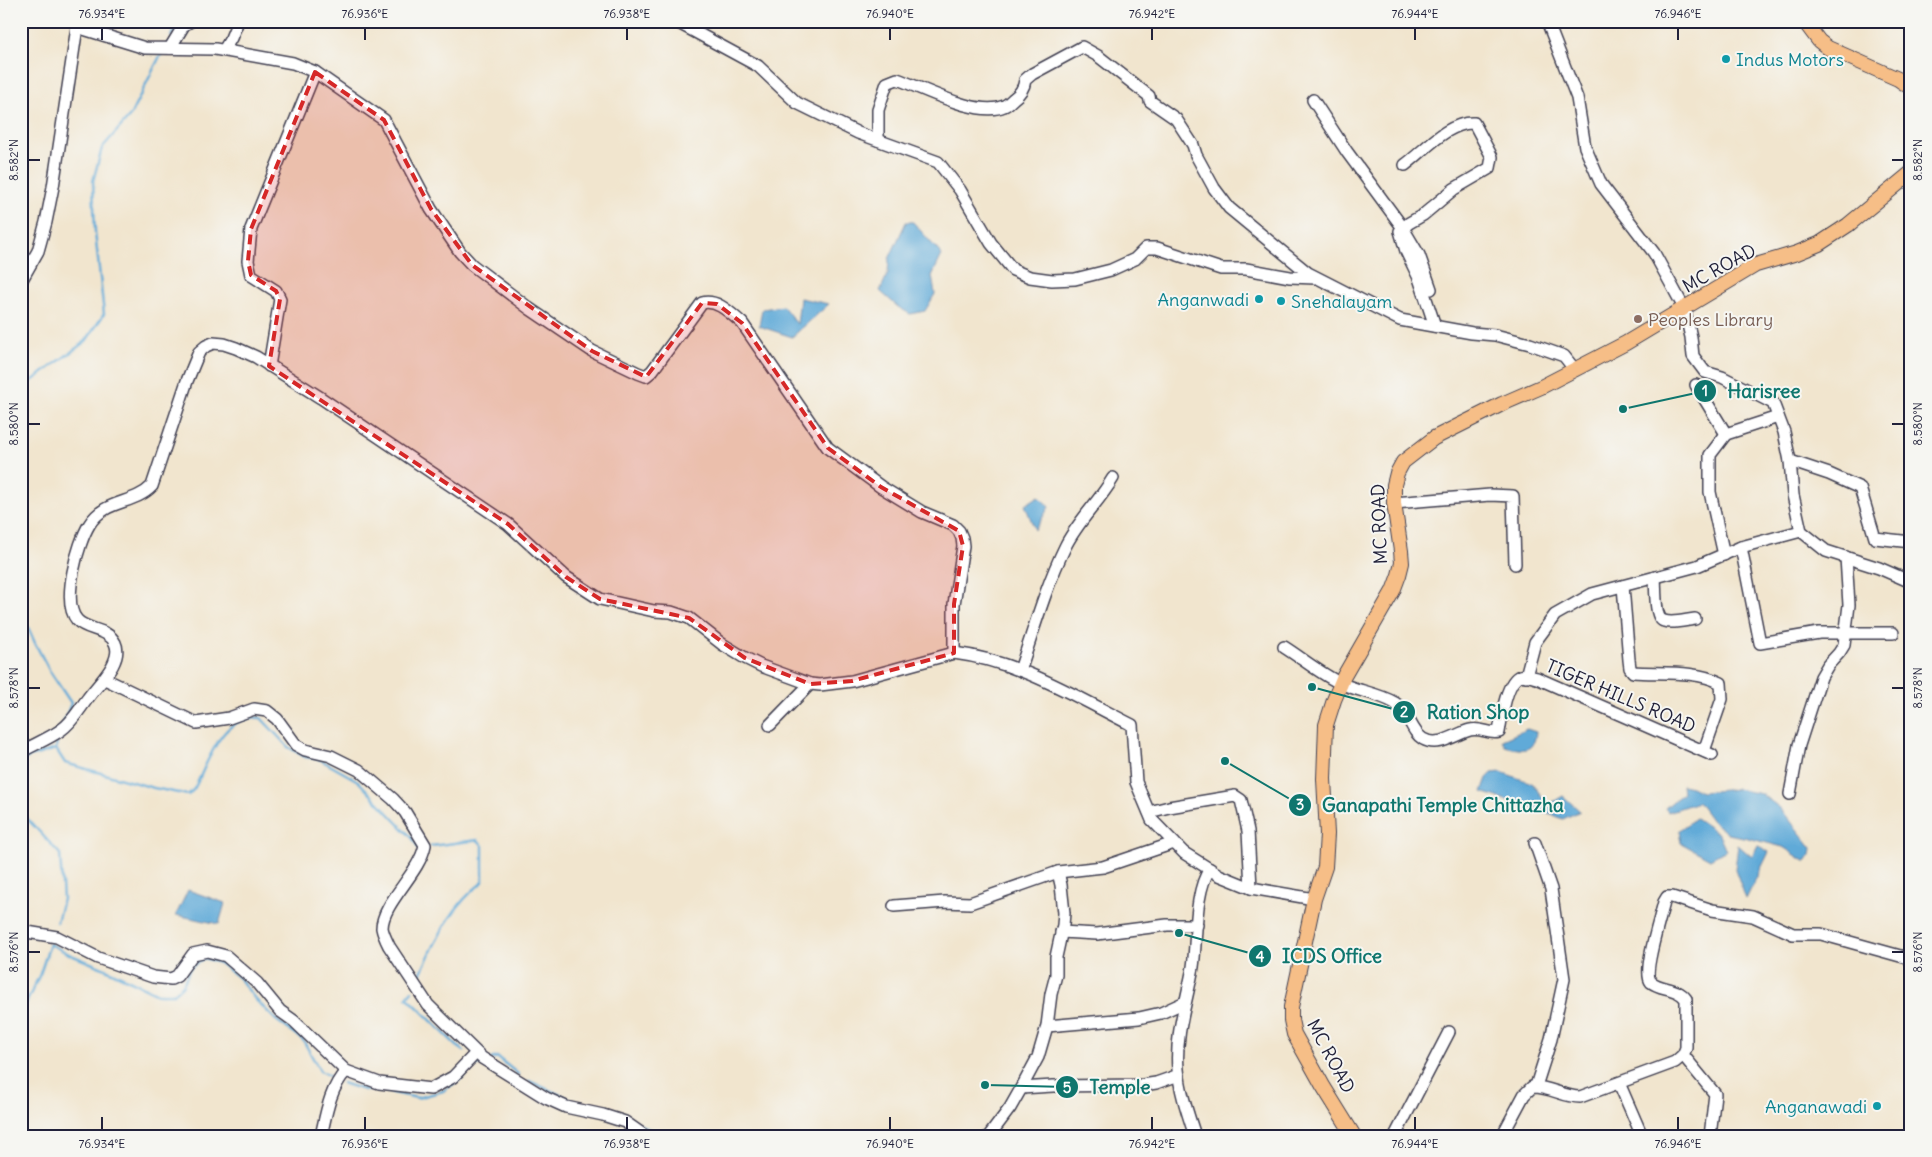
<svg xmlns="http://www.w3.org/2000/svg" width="1932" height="1157" viewBox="0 0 1932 1157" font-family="Delius,sans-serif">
<rect width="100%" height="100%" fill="#f6f6f2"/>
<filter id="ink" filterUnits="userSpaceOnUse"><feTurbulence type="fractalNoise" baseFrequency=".02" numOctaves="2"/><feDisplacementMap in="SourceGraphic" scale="10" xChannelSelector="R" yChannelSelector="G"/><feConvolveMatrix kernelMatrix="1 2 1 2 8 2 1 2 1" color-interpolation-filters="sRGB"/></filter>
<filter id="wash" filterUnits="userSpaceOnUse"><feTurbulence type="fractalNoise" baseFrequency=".0096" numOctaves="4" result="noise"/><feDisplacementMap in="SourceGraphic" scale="20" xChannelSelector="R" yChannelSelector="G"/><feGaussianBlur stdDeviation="1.12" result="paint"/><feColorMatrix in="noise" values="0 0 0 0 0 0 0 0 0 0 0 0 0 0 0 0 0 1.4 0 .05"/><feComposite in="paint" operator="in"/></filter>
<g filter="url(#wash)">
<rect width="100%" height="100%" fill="#f1e5ce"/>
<!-- water -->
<g fill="#60aad8" stroke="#41668a">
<path d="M906 222H913L942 255 932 276 935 294 925 311 910 314 898 307 880 291 888 273 889 259Z"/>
<path d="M800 298 829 304 792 337 759 326 762 309 783 306 797 324Z"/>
<path d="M1039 496 1049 507 1035 530 1025 505Z"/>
<path d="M1527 729 1536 732C1534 753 1523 751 1505 746L1502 740Z"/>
<path d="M1501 772 1532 783 1548 805 1563 796 1580 811 1563 819 1482 792 1487 778 1492 773Z"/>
<path d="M1682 785 1691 787 1701 792 1737 789 1761 794 1780 808 1812 848 1811 855 1806 862 1783 847 1748 838 1728 834 1712 821 1698 802 1668 812 1665 808 1683 793Z"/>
<path d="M1696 818 1719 834 1726 850 1710 859 1681 843 1679 830Z"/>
<path d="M1738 845 1752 857 1758 845 1769 852 1746 899 1735 869Z"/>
<path d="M188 890 225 903 219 924 176 915Z"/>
</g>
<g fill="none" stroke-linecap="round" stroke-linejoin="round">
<!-- stream -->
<g stroke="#60aad8" stroke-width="2.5">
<path d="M171 36 180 22"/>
<path d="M21 389 86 341 104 314 95 232 93 181 102 148 130 116 162 52"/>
<path d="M21 612 35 643 49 670 71 703 64 721"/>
<path d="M57 740 56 749 65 763 154 788 188 795 194 789C210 760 220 714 261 718L288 747 305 757 319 759 358 781 413 839 418 848"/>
<path d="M21 762 29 757 56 749"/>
<path d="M21 812 60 854 63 899 57 922"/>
<path d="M50 944 71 955 108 970 158 994H173L183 985 190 968 204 958 220 963 240 979 255 999 276 1020 303 1040 320 1071 335 1079"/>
<path d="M417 981C434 945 450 906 483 882V846L478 840 431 846"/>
<path d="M412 991 407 997 457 1046 464 1051"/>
<path d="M21 1014 40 974 50 944"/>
<path d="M491 1059 497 1057 518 1074"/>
<path d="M529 1081 576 1102 621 1113 629 1118"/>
<path d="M342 1083 364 1090 385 1091 417 1098 443 1091 462 1078 469 1069 481 1063"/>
<path d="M635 1122 663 1136"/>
</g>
</g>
</g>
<g filter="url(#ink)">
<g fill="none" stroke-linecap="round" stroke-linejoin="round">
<defs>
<g id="minor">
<path d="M78 21 77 27 145 48 215 49 293 63 315 72 384 120 431 209 460 252 472 265 530 309 592 351 638 373 646 376 652 371 702 303C718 299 731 314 742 323L828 448 881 487 922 512 953 525 959 531 962 538 963 546 954 604V653"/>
<path d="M675 21 758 66 797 103 858 133 938 162 960 190 991 243 1013 270 1030 277 1052 280 1075 279 1111 270 1135 259 1146 248H1157L1221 269H1246L1290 277 1315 278"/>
<path d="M1547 21 1577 98 1585 147 1601 184 1654 253 1671 284 1684 308 1691 337 1693 356 1705 372 1722 377 1773 403 1784 432 1790 461 1793 495 1801 531 1826 551 1879 568 1911 582"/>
<path d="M170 48 184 25 191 21"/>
<path d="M224 50 231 38 238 21"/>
<path d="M1313 100 1347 152 1403 228 1419 255 1431 289"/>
<path d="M878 140V110L887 83 897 79C923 88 978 118 1004 106 1007 105 1010 102 1013 99 1020 94 1024 89 1025 80L1032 74 1082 47 1098 56 1149 96 1150 101 1176 119 1193 145 1196 155 1214 188 1229 208 1308 273 1400 320 1472 333 1495 335 1530 344 1564 356 1575 370"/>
<path d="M1405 165C1424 151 1449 121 1474 123L1492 157 1490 168 1454 189 1423 215 1409 223 1400 231 1406 251 1419 278 1435 326"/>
<path d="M21 281 38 251 46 222 53 187 77 27"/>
<path d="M269 366 280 299 276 291 251 275 248 261 251 229 315 72"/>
<path d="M1696 385 1726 434 1778 417"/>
<path d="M1790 461 1829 474 1860 488 1875 538 1911 542"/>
<path d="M1394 503 1490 495 1513 496 1515 564"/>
<path d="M1741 547 1760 643 1819 633H1893"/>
<path d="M1724 555 1710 492V455L1726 434"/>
<path d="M1655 577C1656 586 1654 619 1664 621 1673 624 1686 620 1695 619"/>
<path d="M1623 586 1629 660 1630 668 1633 672C1661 674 1696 670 1721 683L1722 699 1704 751"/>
<path d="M1284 647C1303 659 1322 675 1342 684 1359 691 1380 694 1395 703 1409 712 1411 732 1423 739 1439 748 1455 734 1470 730 1481 727 1489 735 1499 732 1501 720 1506 681 1520 676 1525 674 1532 677 1537 678L1712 755"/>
<path d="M1020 670C1034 629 1046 586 1065 547 1077 522 1099 502 1113 478"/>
<path d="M1526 676 1535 642 1555 615 1592 594 1697 566 1741 547 1801 531"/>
<path d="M105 679 196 723 229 718 254 709 267 711 277 719 296 745 305 750 331 756 359 770 393 799 405 812 425 845C420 873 382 903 382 928 383 934 386 940 389 946L428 1005 482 1058 546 1098 566 1107 603 1115 625 1122 645 1136"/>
<path d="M770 725 810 684"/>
<path d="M21 752C33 745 50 738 61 730 72 723 80 708 88 698 97 685 124 661 115 643 108 628 87 631 77 620 61 602 78 543 89 525 104 499 134 505 152 486L187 381 199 352 206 346 213 343 224 344 236 348 256 357 321 398 508 524 566 577 600 599 654 611 671 612 689 618 722 644 745 658 761 666 810 684 820 685 852 681 954 653C1018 661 1075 696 1132 725L1136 782 1152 820 1184 853 1219 875 1251 888 1314 899"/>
<path d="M1790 794 1799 745 1821 677 1828 665 1839 653 1844 645 1849 605 1846 557"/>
<path d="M1149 812 1169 807 1235 796 1241 800 1248 831 1251 888"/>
<path d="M1535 843 1551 889 1564 979 1551 1039 1536 1086"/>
<path d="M894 906 945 902 970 903 1058 872 1103 867 1174 843"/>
<path d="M21 931 57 937 98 958 153 977 171 979 177 976 193 954 207 951 226 956 257 983 280 1011 294 1021 346 1071 379 1083 431 1089 453 1077 476 1053"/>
<path d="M1061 932 1097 934 1167 925H1197"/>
<path d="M1047 1026 1139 1018 1161 1013 1185 1002"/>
<path d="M1683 1055 1715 1094 1710 1136"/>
<path d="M1619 1083 1642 1136"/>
<path d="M1021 1088 1053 1086 1143 1085 1156 1083 1179 1075"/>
<path d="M321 1136C326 1114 330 1088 346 1071"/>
<path d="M989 1136 1010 1108 1023 1085 1038 1057 1047 1026 1051 994 1056 975V957L1063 925 1064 913 1061 885 1058 872"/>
<path d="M1195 1136C1188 1114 1180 1092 1178 1069 1175 1034 1187 1001 1193 967 1197 940 1194 891 1210 869"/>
<path d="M1395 1136 1449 1032"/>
<path d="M1502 1136 1524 1095 1532 1087C1549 1086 1563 1097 1580 1097L1675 1062 1683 1055 1686 1048V999C1677 987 1661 990 1651 982 1642 973 1661 916 1664 902L1667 897H1672L1712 910 1753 916 1793 934H1821L1911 959"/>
</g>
<g id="major">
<path d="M1804 21 1819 41 1828 48 1898 79 1911 88"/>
<path d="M1354 1136 1323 1086 1294 1034 1291 1020V1007L1314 899 1325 867 1327 834 1324 779 1326 725 1334 700 1344 676 1393 591 1399 575 1402 563 1401 551 1394 503V485L1397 473 1403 462 1434 438 1502 404 1541 387 1626 343 1756 265 1797 253 1819 244 1848 225 1911 173"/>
</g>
</defs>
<!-- minor casing -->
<use href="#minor" stroke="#413f51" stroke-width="14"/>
<!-- major casing -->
<use href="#major" stroke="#413f51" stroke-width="16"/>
<!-- minor -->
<use href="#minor" stroke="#fff" stroke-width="11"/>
<!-- major -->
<use href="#major" stroke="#f6be87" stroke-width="14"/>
</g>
</g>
<!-- marked area -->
<path fill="#d62828" fill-opacity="0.2" stroke="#d62828" stroke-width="4" stroke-dasharray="10 6" stroke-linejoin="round" d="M315 72 384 120 431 209 472 265 592 351 646 377 702 303 717 304 742 323 828 448 881 487 959 531 963 546 954 604V653L852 681 810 684 745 658 689 618 600 599 566 577 508 524 269 366 280 299 276 291 251 275 248 261 251 229Z"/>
<!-- ticks -->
<path fill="none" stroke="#22223b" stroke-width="2" d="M102 28V40M365 28V40M627 28V40M890 28V40M1152 28V40M1415 28V40M1678 28V40M28 160H40M1892 160H1904M28 424H40M1892 424H1904M28 688H40M1892 688H1904M28 952H40M1892 952H1904M102 1117V1130M365 1117V1130M627 1117V1130M890 1117V1130M1152 1117V1130M1415 1117V1130M1678 1117V1130"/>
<!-- markers -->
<g fill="#0f9aa8" stroke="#f6f6f2" stroke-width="2">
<circle cx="1726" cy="59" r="5"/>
<circle cx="1259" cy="299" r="5"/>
<circle cx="1281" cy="301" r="5"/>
<circle cx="1877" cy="1106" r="5"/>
</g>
<circle fill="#8d6e63" stroke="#f6f6f2" stroke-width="2" cx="1638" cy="319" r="5"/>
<g text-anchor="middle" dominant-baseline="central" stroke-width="4" stroke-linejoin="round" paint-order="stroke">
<!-- culture labels -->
<g font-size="18" fill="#0d838f" stroke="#f6f6f2" text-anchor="start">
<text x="1736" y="59">Indus Motors</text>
<text x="1249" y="299" text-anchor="end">Anganwadi</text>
<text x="1291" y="301">Snehalayam</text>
<text x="1867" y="1106" text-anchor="end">Anganawadi</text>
</g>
<!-- street labels -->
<g font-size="18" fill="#22223b" stroke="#f6f6f2">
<text transform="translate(1719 268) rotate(-29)">MC ROAD</text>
<text transform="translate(1379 524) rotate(-92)">MC ROAD</text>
<text transform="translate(1621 696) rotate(23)">TIGER HILLS ROAD</text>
<text transform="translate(1331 1056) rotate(62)">MC ROAD</text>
</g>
<!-- education labels -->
<g font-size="18" fill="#785e54" stroke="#f6f6f2" text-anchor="start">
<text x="1648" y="319">Peoples Library</text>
</g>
</g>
<!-- callouts -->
<path fill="none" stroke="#0f766e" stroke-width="2" d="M1623 409L1705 391M1312 687L1404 712M1225 761L1300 805M1179 933L1260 956M985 1085L1067 1087"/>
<g fill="#0f766e" stroke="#f6f6f2" stroke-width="2">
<circle cx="1623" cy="409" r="5"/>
<circle cx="1312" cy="687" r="5"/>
<circle cx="1225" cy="761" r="5"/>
<circle cx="1179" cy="933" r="5"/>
<circle cx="985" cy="1085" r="5"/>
<circle cx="1705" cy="391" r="12"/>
<circle cx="1404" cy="712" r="12"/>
<circle cx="1300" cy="805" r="12"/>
<circle cx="1260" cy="956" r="12"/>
<circle cx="1067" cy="1087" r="12"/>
</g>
<g font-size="15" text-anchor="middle" font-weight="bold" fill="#fff">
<text x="1705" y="396">1</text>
<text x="1404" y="717">2</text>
<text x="1300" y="810">3</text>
<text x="1260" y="962">4</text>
<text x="1067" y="1093">5</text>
</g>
<g font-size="19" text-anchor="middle" font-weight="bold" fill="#0f766e" stroke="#f6f6f2" stroke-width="4" stroke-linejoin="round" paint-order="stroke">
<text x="1764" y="398">Harisree</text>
<text x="1478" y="719">Ration Shop</text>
<text x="1443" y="812">Ganapathi Temple Chittazha</text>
<text x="1332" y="963">ICDS Office</text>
<text x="1120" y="1094">Temple</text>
</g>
<!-- margin -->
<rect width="1932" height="1157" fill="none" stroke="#f6f6f2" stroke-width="55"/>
<rect x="28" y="28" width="1876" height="1102" fill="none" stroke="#22223b" stroke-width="2"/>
<g font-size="12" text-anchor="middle" fill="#22223b">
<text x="102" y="18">76.934°E</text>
<text x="365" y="18">76.936°E</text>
<text x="627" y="18">76.938°E</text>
<text x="890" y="18">76.940°E</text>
<text x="1152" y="18">76.942°E</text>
<text x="1415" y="18">76.944°E</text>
<text x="1678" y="18">76.946°E</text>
<text transform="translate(14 160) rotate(-90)" y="4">8.582°N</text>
<text transform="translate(1918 160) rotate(-90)" y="4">8.582°N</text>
<text transform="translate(14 424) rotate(-90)" y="4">8.580°N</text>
<text transform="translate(1918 424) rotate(-90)" y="4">8.580°N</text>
<text transform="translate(14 688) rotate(-90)" y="4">8.578°N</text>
<text transform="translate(1918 688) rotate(-90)" y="4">8.578°N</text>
<text transform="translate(14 952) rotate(-90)" y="4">8.576°N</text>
<text transform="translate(1918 952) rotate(-90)" y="4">8.576°N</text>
<text x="102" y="1148">76.934°E</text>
<text x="365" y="1148">76.936°E</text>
<text x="627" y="1148">76.938°E</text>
<text x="890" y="1148">76.940°E</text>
<text x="1152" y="1148">76.942°E</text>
<text x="1415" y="1148">76.944°E</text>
<text x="1678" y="1148">76.946°E</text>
</g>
</svg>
